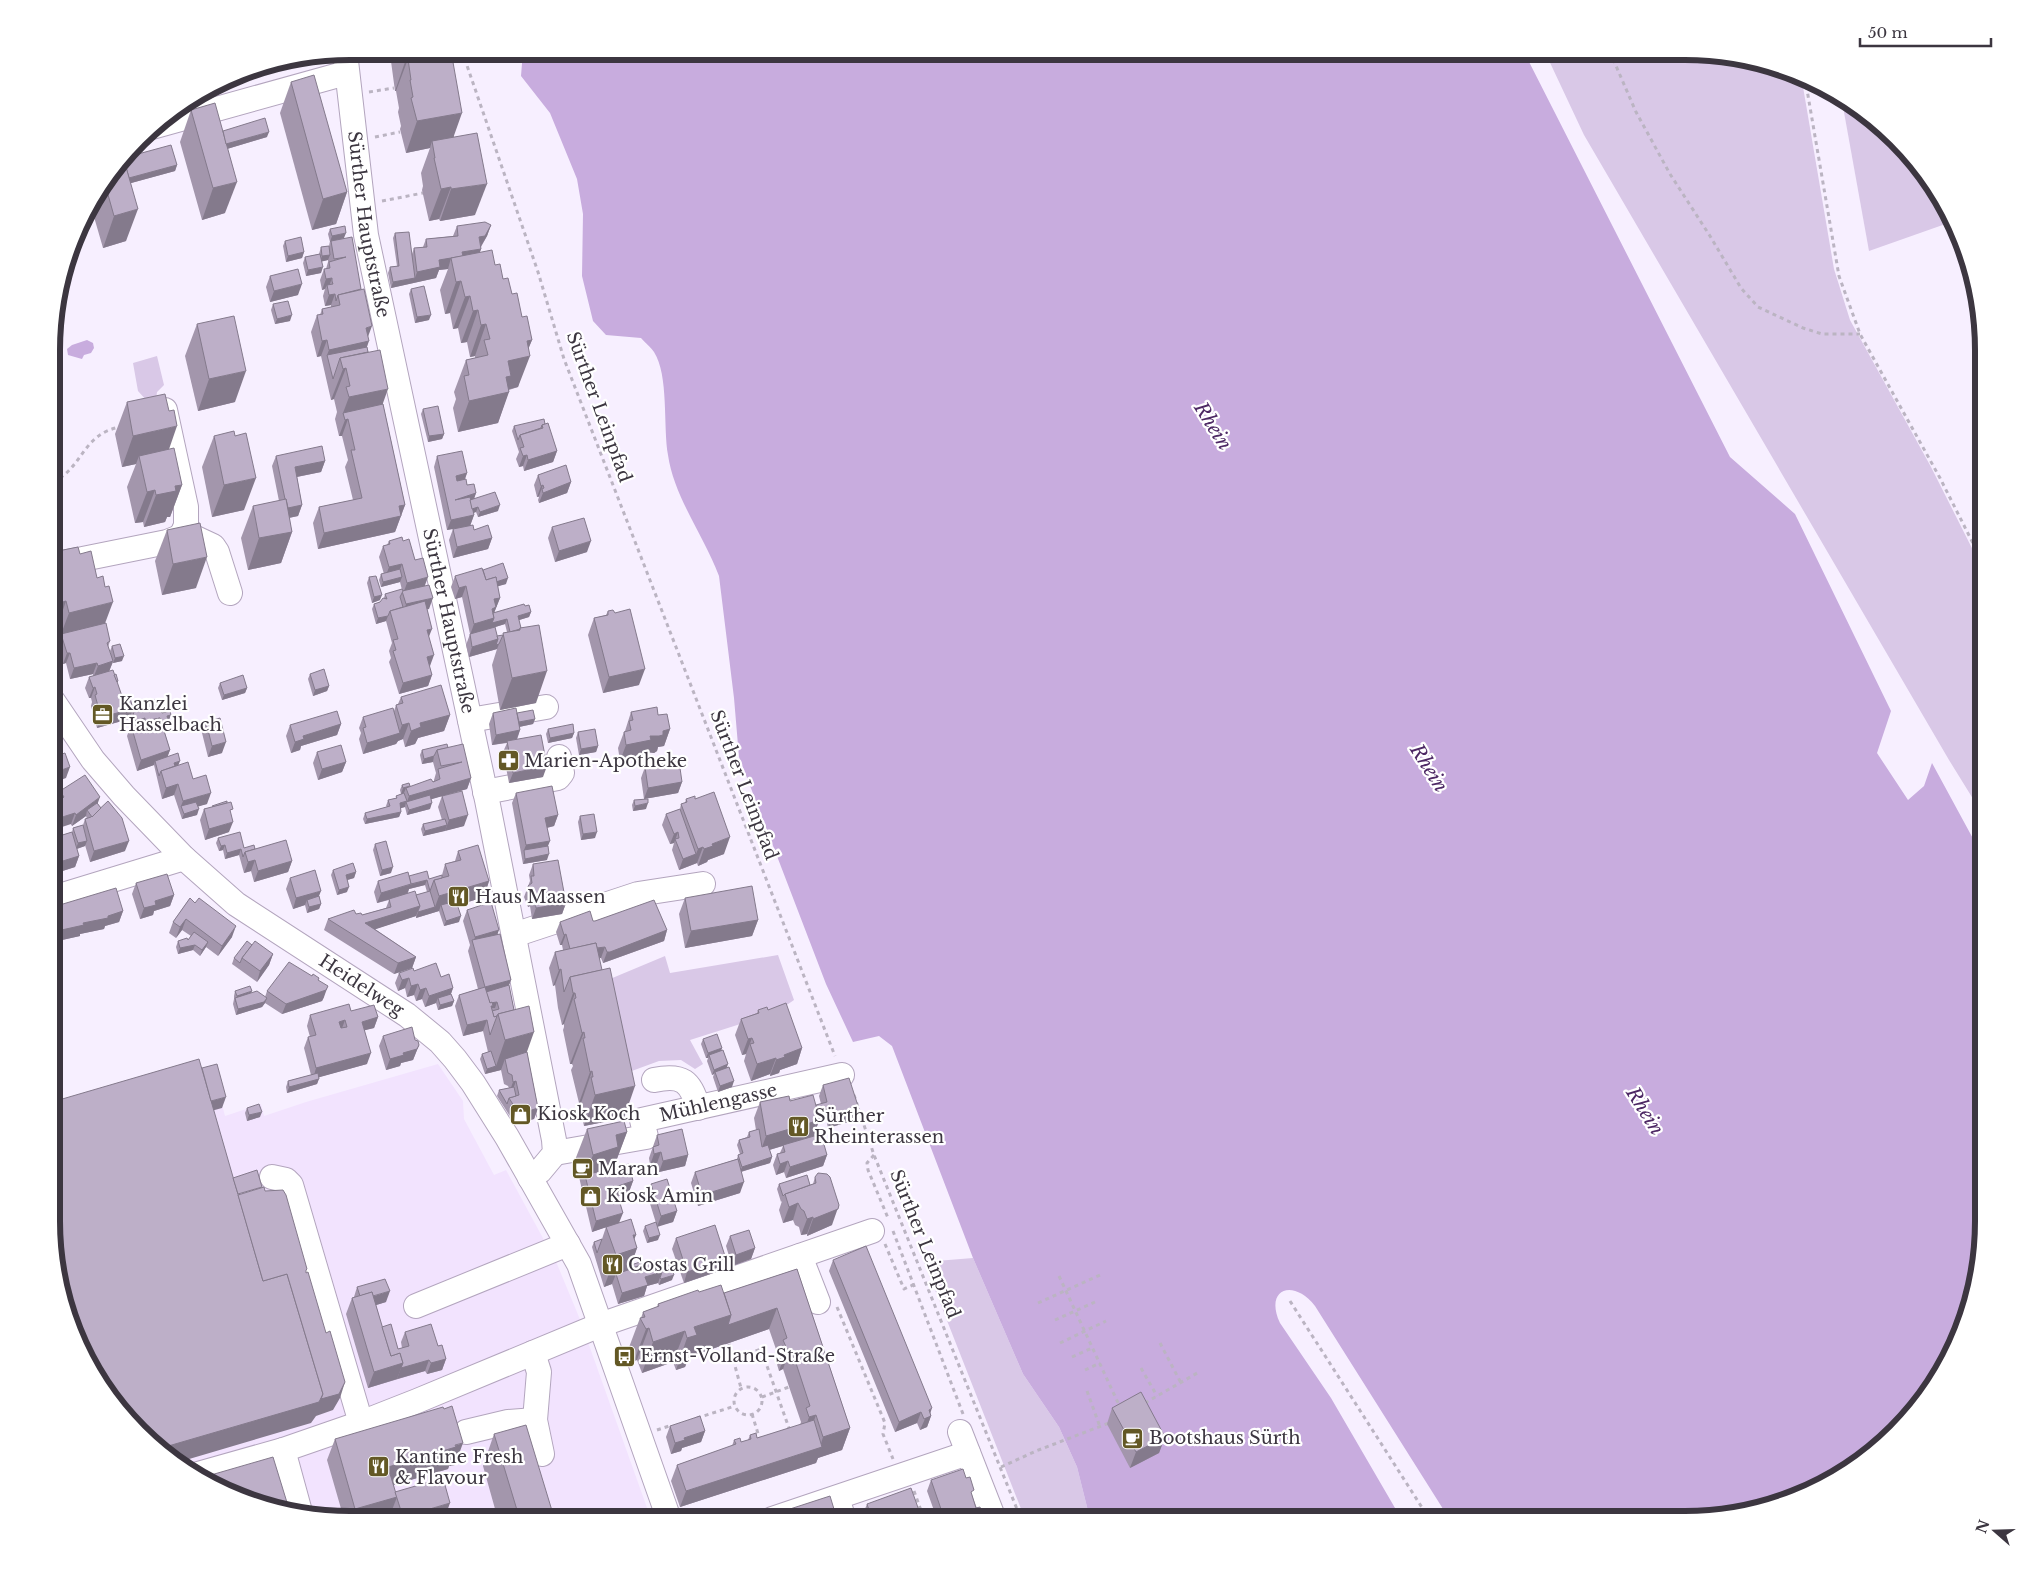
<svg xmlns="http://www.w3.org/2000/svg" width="2035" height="1571" viewBox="0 0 2035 1571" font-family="'Libre Baskerville',serif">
<rect width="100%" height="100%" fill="#f7efff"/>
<!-- built -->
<path fill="#f2e3fe" d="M438 1064 463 1101 464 1119 494 1175 506 1170 557 1264 579 1317 651 1519H331L236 1497 153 1446 82 1353 52 1241 214 1073 225 1116 261 1104 264 1116 306 1102Z"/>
<!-- green -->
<g fill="#d9c8e7">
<path d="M1545 52H1704L1801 75 1834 269 1850 320 1931 467 1984 572 1983 815 1949 760 1584 135Z"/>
<path d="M1842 101 1882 125 1954 221 1869 251Z"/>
<path d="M157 356 164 385 157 392 156 399 148 402 138 391 133 363Z"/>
<path d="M778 955 794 1000 775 1013 690 1040 703 1064 695 1069 681 1060 659 1061 629 1072 610 979 665 956 670 973Z"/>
<path d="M973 1258 1023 1374 1059 1427 1077 1467 1090 1519H1025L924 1262Z"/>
</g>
<!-- water -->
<g fill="#c8acde">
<path d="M523 51 1524 52 1730 457 1795 514 1891 711 1877 753 1908 800 1924 786 1932 763 1983 857V1241L1961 1335 1910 1418 1817 1489 1743 1514 1685 1520H1450L1315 1306C1293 1278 1264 1289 1280 1323L1331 1398 1402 1520 1090 1519 1077 1467 1059 1427 1023 1374 973 1258 892 1046 879 1036 853 1042 826 984 739 757 734 698 719 576C704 536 674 497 668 455 663 427 669 375 654 352 651 347 645 343 641 338L606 335 593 321 582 276 583 214 577 179 550 113 521 76Z"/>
<path d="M87 340 93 343 94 348 91 353 84 355 82 359 68 355 67 349 72 345Z"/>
</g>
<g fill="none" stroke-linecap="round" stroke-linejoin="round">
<defs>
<g id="minor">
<path id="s1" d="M345 52 366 235 487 800 554 1140 555 1153 540 1171 530 1178"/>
<path d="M152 127 346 73"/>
<path d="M183 532 213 546 217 552 230 593"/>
<path d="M53 565 167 542 182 536 186 525V507L165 410"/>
<path id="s2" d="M53 701 93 760 124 796 184 858 236 904 407 1015 440 1042 455 1059 473 1083 507 1137 579 1264 669 1519"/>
<path d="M470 720 546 707"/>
<path d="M485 792 558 778 562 773 559 757"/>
<path d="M53 898 184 858"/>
<path d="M514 935 638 894 703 884"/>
<path d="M654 1080C682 1074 691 1081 698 1108"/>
<path id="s3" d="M555 1153 646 1137 642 1120 842 1075"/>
<path d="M272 1177 286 1180 291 1185 361 1423"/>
<path d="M800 1256 818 1302"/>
<path d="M416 1306 568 1244"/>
<path d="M533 1353 539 1372 535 1420 542 1454"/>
<path d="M466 1432 508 1422 535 1420"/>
<path d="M960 1432 994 1519"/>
<path d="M283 1450 300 1512"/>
<path d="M198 1474 283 1450 361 1423 417 1401 600 1325 872 1231"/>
<path d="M837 1499 844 1519"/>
<path d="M772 1519 968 1453"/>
</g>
</defs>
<!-- minor casing -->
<use href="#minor" stroke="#b3a5be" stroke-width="26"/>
<!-- path -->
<g stroke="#bbb4c2" stroke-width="3" stroke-dasharray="4 4" stroke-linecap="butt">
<path d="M462 51 538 272 564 359 835 1056"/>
<path d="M1610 52 1636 112 1670 174 1710 236 1741 288 1758 307 1803 328 1822 334H1860"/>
<path d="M1805 78 1839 276 1860 334 1940 478 1984 565"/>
<path d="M369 92 394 88"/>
<path d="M375 137 400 132"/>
<path d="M382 201 423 193"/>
<path d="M53 482C83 468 82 434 120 427"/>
<path d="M854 1095 874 1155 1021 1519"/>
<path d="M874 1155 867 1163 868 1170 888 1218"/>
<path d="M893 1231 963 1414"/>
<path d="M885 1244 904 1289 915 1284"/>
<path d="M1059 1276 1120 1407"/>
<path d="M1290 1301 1430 1520"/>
<path d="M1038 1303 1100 1275"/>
<path d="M837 1307 885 1423 883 1434 893 1459"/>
<path d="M1055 1320 1095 1302"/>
<path d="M1060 1343 1106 1321"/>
<path d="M1160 1343 1181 1383"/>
<path d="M729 1344 741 1388"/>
<path d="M1072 1357 1092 1348"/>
<path d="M733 1359 761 1349 790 1431"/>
<path d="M1141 1368 1157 1396"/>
<path d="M1085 1370 1100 1363"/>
<circle cx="748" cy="1401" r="14"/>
<path d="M1087 1391 1100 1427"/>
<path d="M762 1397 789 1387"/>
<path d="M1145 1403 1199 1372"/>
<path d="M752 1414 760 1440"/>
<path d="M697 1418 735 1406"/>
<path d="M657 1430 672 1425"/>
<path d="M1001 1467 1036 1451 1109 1423"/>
<path d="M914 1491 924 1519"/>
</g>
<!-- minor -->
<use href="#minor" stroke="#fff" stroke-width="24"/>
</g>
<!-- wall -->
<g fill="#a396ac" fill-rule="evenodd">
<path d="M391 51H451L454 137 475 215 440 221 439 219 429 221 422 190 423 186 421 173 430 148 406 153 400 129 401 126 398 112 399 108 396 91H395L390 54Z"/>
<path d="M291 82 347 192 336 224 312 230 280 113Z"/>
<path d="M191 110 223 131 267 137 227 149 225 213 202 220 180 142Z"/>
<path d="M127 157 177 165 175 171 131 183 126 241 103 248 90 203 91 201Z"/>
<path d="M491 225 487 236 481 247V249L480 252 495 265 512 294 532 340 528 349 518 387 509 390 498 423 458 432 453 408 456 399 454 392 466 360 475 358V356L470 357 467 342 461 343 458 328 453 329 450 313 445 314 440 290 448 269 439 270 436 278 391 288 388 273 390 267 397 266 393 238 395 233 412 254 414 248 423 247 426 239 453 236 457 226Z"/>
<path d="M330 229 344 238 368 336 367 347 383 404 405 505 395 532 318 549 313 523 319 507 353 500 345 467 348 460 342 436H339L335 419 337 412 334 399 331 400 321 356 317 357 311 332 317 315H320L322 309 331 307V305L325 306 323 296 325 289 322 290 320 280 324 269H326L328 262V260L322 261 321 273 306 276 303 263 305 257 319 254 321 247 329 246 330 241V242L328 234Z"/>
<path d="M285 241 304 252 302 258 286 262 283 246Z"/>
<path d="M270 276 298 295 270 302 266 287Z"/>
<path d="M411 289 429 320 415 323 409 294Z"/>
<path d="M273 304 290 321 275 324 271 310Z"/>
<path d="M197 324 235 402 198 411 185 356Z"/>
<path d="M127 402 169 449 182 485 170 517H167L165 522 144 527 143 522 135 523 127 487 136 464 122 467 115 434Z"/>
<path d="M423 409 444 434 442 439 428 442 421 414Z"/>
<path d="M545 424 557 451 553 462 524 471 523 466 519 467 516 459 519 452 512 431 514 426Z"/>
<path d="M214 436 244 510 212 517 202 467Z"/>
<path d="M276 456 325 461 321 472 297 477 302 505 298 516 289 518 292 532 281 563 248 570 241 538 253 506 279 501 272 466Z"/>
<path d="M437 456 467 473 465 479 467 485 476 493 474 499 498 511 478 517 476 512 473 513 474 515 470 526 474 530 492 538 488 549 453 558 449 540 453 529 462 527 447 530 434 467Z"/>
<path d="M538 475 571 482 567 493 539 503 538 500 539 497H537L534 485Z"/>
<path d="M552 527 587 552 555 562 548 538Z"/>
<path d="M167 530 196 588 162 595 155 561Z"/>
<path d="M389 541H403L415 560 425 586 429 609H427L430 666H429L432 675 428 686 399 694 389 662 391 658 389 651 392 643 386 621 376 624 372 609 374 604 380 602 384 598 385 594 402 590 400 582 381 587 379 580 381 574H384L379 557 383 546 387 545Z"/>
<path d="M53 552 80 554 105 623 110 641 108 647 112 660 110 651 112 646 122 661 113 663V662L109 671 114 675 118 681 117 683 123 699 132 706 171 715 166 726 163 727 170 750 167 757 179 765 193 779 207 804 198 806 197 815 182 819 174 795 162 799 154 765 137 771 127 736 131 725 134 724 131 715 129 719 97 728 91 706 92 702 91 698H89L85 688 89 677 93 676V674L70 679 66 663 63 664 55 633H53Z"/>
<path d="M483 570 506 584 497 586 500 598 494 613 525 606 531 612 529 617 519 620 536 703 500 710 492 665 497 649 469 657 466 645 470 634 462 597 455 599 451 587 455 576ZM505 624 507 632 503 633V635L497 636 495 627Z"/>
<path d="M369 577 380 600 372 603 367 583Z"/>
<path d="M608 611 639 685 603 693 588 635 594 618 606 615Z"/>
<path d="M310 674 329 686 327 691 313 696 308 679Z"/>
<path d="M220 683 247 688 245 693 222 700 218 688Z"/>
<path d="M401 697 450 715 444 731 418 738 415 744 405 747 403 739 398 741 396 744 363 754 359 739 361 733 359 728 363 717 394 711 396 705 398 704Z"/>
<path d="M631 712 658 715 670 729 664 746 658 747 657 751 654 753 647 752 645 757 620 761 618 748 624 732 625 731Z"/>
<path d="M493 713H517L535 719 533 724 519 727 520 730 517 740 543 777 509 783 503 752 507 743 492 745 489 724Z"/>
<path d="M206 722 222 753 208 757 202 733Z"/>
<path d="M341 724 337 735 301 746 300 750 291 753 286 736 290 725Z"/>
<path d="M548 729 574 733 572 738 548 743 546 734Z"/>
<path d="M578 732 598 746 596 752 579 755 576 738Z"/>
<path d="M448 748 471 778 467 789 431 799 430 809 407 815 405 807 400 808 401 812 399 817 365 824 363 819 365 813 387 807 386 806 388 800 396 798V796L404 793 401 794 400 790 402 785 410 787 434 781V780L436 773 433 762 422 764 420 755 422 750Z"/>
<path d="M317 752 346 762 342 772 318 780 313 763Z"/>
<path d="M645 767 682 782 678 793 644 799 641 778Z"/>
<path d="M60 791 98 804 125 851 90 862 85 845V846L77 849 79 856 75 867 53 874V838L72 832 73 828 83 825 85 819H87L86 816 72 826 56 802Z"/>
<path d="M516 793 558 815 554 826 547 828V860L523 864 512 803Z"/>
<path d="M442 796 464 826 423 836 421 829 423 824 442 820 438 807Z"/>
<path d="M686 799 724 854 708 860 707 862 698 866 697 863 679 870 672 850 674 843 670 844 662 825 666 814 680 809 681 804 685 803Z"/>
<path d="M634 800 646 809 633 811 632 805Z"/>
<path d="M212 806 229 832 205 840 200 820 204 809 212 807Z"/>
<path d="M580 816 595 838 581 840 578 822Z"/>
<path d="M218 838 244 848 255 849 292 861 288 872 254 882 251 871 244 873 239 855 225 859 223 850 219 851 216 843Z"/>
<path d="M375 844 391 873 380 876 373 850Z"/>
<path d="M458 851 489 881 484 897 458 905 459 922 444 926 439 911 416 918V916L375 929 416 957 412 968 394 974 324 930 328 919 356 914 362 915 386 908 389 900 377 903 374 892 378 881 409 876 429 879 442 875 445 864 455 861ZM425 885 427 892 416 895 408 893 409 889Z"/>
<path d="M533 864 566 903 562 914 532 919 530 906 528 907 524 897 530 881 529 875Z"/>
<path d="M333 870 356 872 354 878 347 880V892L337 895 331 875Z"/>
<path d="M290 878 319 896 321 904 319 909 307 913 305 905 293 909 286 889Z"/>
<path d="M136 883 174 895 170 906 154 911 153 915 140 919 132 894Z"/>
<path d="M190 898 232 937 218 956 206 947 200 956 193 950 178 954 176 947 178 941 188 940 191 936 182 930 176 938 169 933 173 922Z"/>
<path d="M685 898 758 920 752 936 685 948 679 914Z"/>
<path d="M53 907 123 911 119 922 105 926 104 929 80 934V936L53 942Z"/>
<path d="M467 910 498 934 511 980 509 985 514 1010 527 1052 538 1108 534 1119 515 1124 497 1096 499 1090 509 1088 508 1086 504 1084 501 1070 485 1074 480 1059 482 1054 488 1052 483 1031 463 1036 455 1006 459 995 478 989 468 951 470 945 463 921Z"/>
<path d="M593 921 667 930 664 941 606 962 603 963 601 958H599L624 1118 584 1126 580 1109 581 1106V1103H579L571 1070 573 1066 572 1064H570L563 1030 564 1027V1024L562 1025 558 1008 555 985 553 986 549 968 555 952 563 950 562 945H560L556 932 560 922Z"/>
<path d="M252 945 273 954 269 965 257 982 232 964 234 958Z"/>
<path d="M414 971 441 977 453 988 451 994 454 1001 452 1006 438 1010 436 1003 425 1007 422 999 416 1001 414 995 407 997 405 988 398 991 395 983 399 973Z"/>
<path d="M312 976 319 978 318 980 324 997 322 1001 282 1014 265 1003 262 1007 236 1015 233 1004 234 999V996L235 991 251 993 265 997 267 991Z"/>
<path d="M758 1010H768L802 1048 797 1064 780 1070 779 1073 770 1076V1074L751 1081 744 1061 746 1054 742 1055 735 1035 741 1019 757 1013Z"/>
<path d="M351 1011 378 1017 374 1028 364 1030 367 1064 319 1077 317 1084 287 1093 286 1087 288 1081 311 1075 304 1048 308 1037H310L307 1026 310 1015Z"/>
<path d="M383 1036 415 1040 419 1045 413 1060 401 1063 400 1066 386 1070 379 1046Z"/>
<path d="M703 1039 722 1048 721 1051 727 1068 732 1087 718 1092 713 1077 714 1074 712 1075 707 1061 708 1058H706L701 1044Z"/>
<path d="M823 1085 855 1120 828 1128 826 1119 819 1120 814 1136 827 1155 823 1166 786 1178 784 1172 776 1175 773 1165 777 1154 780 1153 783 1146 769 1150 772 1157 770 1163 741 1172 740 1193 698 1206 691 1183 695 1172 737 1159 738 1155 740 1154 737 1145 739 1140 747 1137 749 1132 756 1130 754 1118 760 1102 790 1101 816 1105 821 1104 819 1096Z"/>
<path d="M247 1108 260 1117 247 1121 245 1113Z"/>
<path d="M587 1129 627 1132 615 1164 612 1165 611 1169 633 1181 629 1192 618 1196 619 1222 634 1240 637 1248 631 1265 660 1264 672 1280 659 1285 658 1283 647 1286 644 1296 618 1304 612 1284 604 1287 592 1247 594 1242 602 1239 606 1227 592 1232 575 1160Z"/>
<path d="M657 1135 688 1155 685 1166 659 1172 657 1163 650 1165 649 1158Z"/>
<path d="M815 1177 832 1225 807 1236V1234L801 1235 799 1227 795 1225 793 1220 783 1223 779 1210 782 1201 781 1202 777 1189 779 1184 810 1185 813 1184Z"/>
<path d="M651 1184 677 1211 673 1222 657 1226 658 1240 647 1243 643 1231 645 1226 656 1223 647 1194Z"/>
<path d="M730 1236 755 1248 751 1259 732 1266 726 1246Z"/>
<path d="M676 1238 722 1270 684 1283 672 1249Z"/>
<path d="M833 1260 930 1413 931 1416 927 1427 920 1430 917 1423 895 1432 829 1271Z"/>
<path d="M797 1269 850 1428 842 1450 818 1458 816 1463 680 1507 671 1481 677 1465 732 1446 734 1440 741 1442 748 1440 750 1435 757 1438 800 1425 801 1422 783 1369 779 1371 776 1361 778 1355 769 1329 689 1357 685 1367 676 1370 673 1362 642 1373 637 1360 634 1361 628 1350 640 1318H641L643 1312 657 1307 658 1304 699 1292 724 1293Z"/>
<path d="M357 1287 386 1302 376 1305 382 1327 398 1349 402 1348 401 1342 405 1332 438 1346 446 1359 442 1370 427 1374 425 1371 368 1388 346 1314 352 1298 354 1297Z"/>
<path d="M1112 1408 1165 1437 1159 1453 1130 1468 1107 1424Z"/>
<path d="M670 1426 705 1431 701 1442 682 1448 681 1451 671 1454 666 1437Z"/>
<path d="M494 1434 553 1514 557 1516 565 1517 564 1519H486L497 1516 483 1466Z"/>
<path d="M335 1439 455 1465 449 1466 448 1469 393 1485 395 1492 446 1514 428 1519H396L393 1508 389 1518 386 1519H344L327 1460Z"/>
<path d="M931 1480 972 1495 976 1508 984 1519H937L927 1491Z"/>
<path d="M867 1504 922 1519H865L863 1514Z"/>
<path d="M790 1509 837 1519H786Z"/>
</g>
<!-- shaded-wall -->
<g fill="#847a8c">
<path d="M331 54 329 60H317L318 57Z"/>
<path d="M406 59H408L396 91H395Z"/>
<path d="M265 65 261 75 223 86V85L253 68Z"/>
<path d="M462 113 451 144 432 141 430 148 406 153 417 121Z"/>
<path d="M269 132 267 137 220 151 222 145Z"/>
<path d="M177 165 175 171 124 185 126 179Z"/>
<path d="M237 182 225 213 202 220 213 188Z"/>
<path d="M487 184 475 215 440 221 451 189Z"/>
<path d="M451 187 439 219 429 221 441 189Z"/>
<path d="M347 192 336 224 312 230 323 199Z"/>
<path d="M138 209 126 241 103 248 114 216Z"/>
<path d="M491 225 487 236 481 246 479 237Z"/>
<path d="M346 233 344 238 330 242 332 236Z"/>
<path d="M481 249 477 260 451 258 448 269 439 270 436 278 391 288 393 282 415 278 417 272 439 260 462 252Z"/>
<path d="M304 252 302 258 286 262 288 256Z"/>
<path d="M330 255 328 260 320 262 322 256Z"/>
<path d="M323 267 321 273 306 276 308 270Z"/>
<path d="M332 278 328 289 327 285 325 289 322 290 326 279Z"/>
<path d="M461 281 450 313 445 314 456 282Z"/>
<path d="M302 284 298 295 270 302 274 291Z"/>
<path d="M335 294 331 305 325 306 329 295Z"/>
<path d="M470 296 458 328 453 329 465 297Z"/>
<path d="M478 310 467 342 461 343 473 311Z"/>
<path d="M292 315 290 321 275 324 277 319Z"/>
<path d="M431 315 429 320 415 323 417 317Z"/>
<path d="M486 324 475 356 470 357 481 325Z"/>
<path d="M372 326 366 342 369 341 363 358H340L327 355 329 350 366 328Z"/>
<path d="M327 340 321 356 317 357 322 341Z"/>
<path d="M532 340 525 357 530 356 518 387 506 390 509 392 498 423 458 432 469 401 527 341Z"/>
<path d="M346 368 334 399 331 400 343 369Z"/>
<path d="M246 371 235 402 198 411 209 379Z"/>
<path d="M388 389 377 420 348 419 342 436H339L345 420 343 413 349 397Z"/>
<path d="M177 426 166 458 139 456 136 464 122 467 133 436Z"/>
<path d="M444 434 442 439 428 442 429 436Z"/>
<path d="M557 451 553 462 524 471 528 460Z"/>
<path d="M527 455 523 466 519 467 523 456Z"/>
<path d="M325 461 321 472 291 478 295 467Z"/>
<path d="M467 473 463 484 452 487 456 476Z"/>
<path d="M256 478 244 510 212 517 224 485Z"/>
<path d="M571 482 567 493 539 503 543 493Z"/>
<path d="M182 485 170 517H167L165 522 144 527 156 495 175 486Z"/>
<path d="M543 485 539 496 537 497 541 486Z"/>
<path d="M155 490 143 522 135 523 147 492Z"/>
<path d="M476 493 472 504 455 500Z"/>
<path d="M302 505 298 516 283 519 287 508Z"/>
<path d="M405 505 395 532 318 549 324 533 399 506Z"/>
<path d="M500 505 498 511 478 517 480 512Z"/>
<path d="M478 507 476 512 467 515 469 510Z"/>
<path d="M474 515 470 526 447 530 451 520Z"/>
<path d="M62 525 53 548V527Z"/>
<path d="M292 532 281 563 248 570 259 538Z"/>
<path d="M492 538 488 549 453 558 457 547Z"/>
<path d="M591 541 587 552 555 562 559 551Z"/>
<path d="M207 557 196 588 162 595 173 564Z"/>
<path d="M402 564 398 575 385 578 389 567Z"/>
<path d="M402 577 400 582 381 587 383 582Z"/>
<path d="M428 577 424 588 403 594 407 583Z"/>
<path d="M508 578 506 584 482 591 484 585Z"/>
<path d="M466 586 462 597 455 599 459 588Z"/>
<path d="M56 591 53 599V592Z"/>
<path d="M382 595 380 600 372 603 374 597Z"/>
<path d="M433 598 429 609 403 615 406 604Z"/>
<path d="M500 598 492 618 491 619 494 599Z"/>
<path d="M66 601 55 633H53V618L59 603Z"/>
<path d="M113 602 101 634H61L69 613Z"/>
<path d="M531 612 529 617 516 621 518 616Z"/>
<path d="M388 616 386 621 376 624 378 618Z"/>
<path d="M494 618 507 619 505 624 470 635 474 624Z"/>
<path d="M432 629 428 639 427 630Z"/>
<path d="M498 639 499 644 497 649 469 657 472 647Z"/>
<path d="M67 653H70L66 663 63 664Z"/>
<path d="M434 655 430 666 423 668 427 657Z"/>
<path d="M124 656 122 661 113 663 115 658Z"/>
<path d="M113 661 109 672 94 676 98 666Z"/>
<path d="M97 663 93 674 70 679 74 668Z"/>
<path d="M645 669 639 685 603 693 609 677Z"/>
<path d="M547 671 536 703 500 710 512 678Z"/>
<path d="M432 675 428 686 399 694 403 683Z"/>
<path d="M329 686 327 691 313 696 315 690Z"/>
<path d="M95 687 91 698H89L93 688Z"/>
<path d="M247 688 245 693 222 700 224 695Z"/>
<path d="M133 709 129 719 97 728 101 717Z"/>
<path d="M171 715 166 726 145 732 167 716Z"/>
<path d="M450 715 444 731 418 738 415 744 405 747 411 731 420 723Z"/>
<path d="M145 718 143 724 134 726 136 721Z"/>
<path d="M535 719 533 724 514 728 516 723Z"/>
<path d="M409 723 403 739 398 741 396 744 363 754 367 743 399 733 402 725Z"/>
<path d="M341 724 337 735 301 746 300 750 291 753 295 742 303 736Z"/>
<path d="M670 729 664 746 658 747 657 751 654 753 647 752 645 757 620 761 626 745 663 731Z"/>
<path d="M520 730 516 741 492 745 496 735Z"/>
<path d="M574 733 572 738 548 743 550 738Z"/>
<path d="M226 742 222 753 208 757 212 746Z"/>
<path d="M598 746 596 752 579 755 581 749Z"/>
<path d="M170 750 166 761H155L154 765 137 771 141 760Z"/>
<path d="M434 756 433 762 422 764 424 759Z"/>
<path d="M180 761 178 766 172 768 174 763Z"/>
<path d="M346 762 342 772 318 780 322 769Z"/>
<path d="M547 766 543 777 509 783 513 773Z"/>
<path d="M70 767 66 778 53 783V773Z"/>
<path d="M471 778 467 789 408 806 407 802 409 796Z"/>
<path d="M682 782 678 793 644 799 648 788Z"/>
<path d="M178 784 174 795 162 799 166 788Z"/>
<path d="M410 786 406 788 404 793 401 794 403 788Z"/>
<path d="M211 793 207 804 183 811 181 806 183 801Z"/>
<path d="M100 797 96 808 87 810 86 816 72 826 76 815Z"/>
<path d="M406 802 405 807 398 809 400 803Z"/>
<path d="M432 803 430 809 407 815 409 810Z"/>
<path d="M648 803 646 809 633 811 635 806Z"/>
<path d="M199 809 197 815 182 819 184 814Z"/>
<path d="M401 812 399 817 365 824 367 819Z"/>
<path d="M75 813 71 824 53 830V820Z"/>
<path d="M468 815 464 826 445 831 449 820Z"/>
<path d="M558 815 554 826 541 829 545 818Z"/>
<path d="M233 822 229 832 205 840 209 829Z"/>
<path d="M447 825 445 831 423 836 425 831Z"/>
<path d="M597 832 595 838 581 840 583 834Z"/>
<path d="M678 832 674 843 670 844 674 834Z"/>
<path d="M730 837 724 854 708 860 707 862 698 866 704 849 712 844Z"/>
<path d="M87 841 85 846 76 849 78 843Z"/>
<path d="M129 841 125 851 90 862 94 851Z"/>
<path d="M550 841 546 851 524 850 526 845Z"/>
<path d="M225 845 223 850 219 851 221 846Z"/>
<path d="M703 847 697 863 679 870 683 859 696 854 698 849Z"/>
<path d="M241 849 239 855 225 859 227 853Z"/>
<path d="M549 854 547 860 523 864 525 859Z"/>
<path d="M79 856 75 867 53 874V864Z"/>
<path d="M255 860 251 871 244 873 248 862Z"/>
<path d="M292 861 288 872 254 882 258 871Z"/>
<path d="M393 867 391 873 380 876 382 870Z"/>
<path d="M356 872 354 878 344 881 346 875Z"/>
<path d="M427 880 425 885 409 889 407 894 377 903 381 893Z"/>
<path d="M489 881 484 897 443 910 441 905 439 911 416 918 418 912 435 907 439 896Z"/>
<path d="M349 887 347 892 337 895 339 890Z"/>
<path d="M321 891 317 901 307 900 305 905 293 909 296 898Z"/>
<path d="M174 895 170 906 154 911 153 915 140 919 144 908 155 901Z"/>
<path d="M534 895 530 906 528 907 532 896Z"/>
<path d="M566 903 562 914 532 919 536 908Z"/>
<path d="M321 904 319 909 307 913 309 907Z"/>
<path d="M420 906 416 916 361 934 365 923Z"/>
<path d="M123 911 119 922 105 926 104 929 80 934V936L53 942 57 931Z"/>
<path d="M461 916 459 922 444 926 446 921Z"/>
<path d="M186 919 182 930 176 938 180 927Z"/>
<path d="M758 920 752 936 685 948 691 931Z"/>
<path d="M236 926 232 937 218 956 222 946Z"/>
<path d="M499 930 495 941 473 943 475 937Z"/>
<path d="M667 930 664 941 603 963 607 952Z"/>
<path d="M566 934 562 945H560L564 935Z"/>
<path d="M208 942 206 947 200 956 202 950Z"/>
<path d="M195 945 193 950 178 954 180 948Z"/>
<path d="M605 947 601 958 575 963 579 952Z"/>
<path d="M273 954 269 965 257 982 260 971Z"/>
<path d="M416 957 412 968 394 974 398 963Z"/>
<path d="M561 969 555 985 553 986 559 970Z"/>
<path d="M409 978 405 988 398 991 402 980Z"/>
<path d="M511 980 507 990 484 997 485 987Z"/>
<path d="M418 984 414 995 407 997 411 986Z"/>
<path d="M605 984 575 993 564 1024 562 1025 573 993Z"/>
<path d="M328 986 324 997 322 1001 282 1014 286 1004Z"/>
<path d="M426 988 422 999 416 1001 420 990Z"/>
<path d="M453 988 449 999 438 998 436 1003 425 1007 429 996Z"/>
<path d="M252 991 250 997 235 1002 237 996Z"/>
<path d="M267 998 265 1003 262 1007 236 1015 238 1009Z"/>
<path d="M454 1001 452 1006 438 1010 440 1005Z"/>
<path d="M497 1002 495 1008H492L490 1015 486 1004Z"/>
<path d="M378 1017 374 1028 358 1032 362 1022Z"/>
<path d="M345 1020 341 1031 339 1022Z"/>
<path d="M487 1020 483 1031 463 1036 467 1025Z"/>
<path d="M534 1032 523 1063 505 1059 501 1070 485 1074 487 1069 496 1066 505 1040Z"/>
<path d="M584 1032 572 1064H570L582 1033Z"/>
<path d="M752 1038 746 1054 742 1055 748 1039Z"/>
<path d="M419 1045 413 1060 401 1063 400 1066 386 1070 390 1059Z"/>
<path d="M722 1048 720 1053 709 1055 708 1058H706L708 1053Z"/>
<path d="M802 1048 797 1064 780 1070 779 1073 770 1076 776 1060 784 1055Z"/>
<path d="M371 1053 367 1064 313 1079 316 1068Z"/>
<path d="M776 1058 770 1074 751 1081 757 1064Z"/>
<path d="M728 1064 726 1070 715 1072 714 1074 712 1075 714 1070Z"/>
<path d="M592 1071 581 1103H579L590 1072Z"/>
<path d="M319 1079 317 1084 287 1093 289 1087Z"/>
<path d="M516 1081 512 1092 509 1093 513 1082Z"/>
<path d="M734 1081 732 1087 718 1092 720 1086Z"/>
<path d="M635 1086 624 1118 584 1126 595 1095Z"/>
<path d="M226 1097 222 1108 200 1114 204 1103Z"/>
<path d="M538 1108 534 1119 515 1124 519 1114Z"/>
<path d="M830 1108 826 1119 819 1120 814 1136 760 1153 766 1136 814 1112Z"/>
<path d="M859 1109 855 1120 828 1128 832 1117Z"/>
<path d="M262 1112 260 1117 247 1121 249 1115Z"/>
<path d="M627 1132 615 1164 612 1165 607 1179 585 1175 593 1155 616 1135Z"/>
<path d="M661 1152 657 1163 650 1165 654 1154Z"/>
<path d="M688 1155 685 1166 659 1172 663 1161Z"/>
<path d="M827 1155 823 1166 786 1178 790 1167Z"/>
<path d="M772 1157 770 1163 740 1172 742 1167Z"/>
<path d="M788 1161 784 1172 776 1175 780 1164Z"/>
<path d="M633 1181 629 1192 611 1198 615 1187Z"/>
<path d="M744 1182 740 1193 698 1206 702 1195Z"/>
<path d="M798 1203 793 1220 783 1223 789 1207Z"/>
<path d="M839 1205 832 1225 807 1236 813 1219Z"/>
<path d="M677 1211 673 1222 657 1227 661 1216Z"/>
<path d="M623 1213 619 1223 592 1232 596 1221Z"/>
<path d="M813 1217 807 1234 801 1235 807 1219Z"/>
<path d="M633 1235H636L630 1250 637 1248 628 1274H616L612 1284 604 1287 616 1255Z"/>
<path d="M660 1235 658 1240 647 1243 649 1238Z"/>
<path d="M755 1248 751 1259 732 1266 736 1255Z"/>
<path d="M726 1259 722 1270 684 1283 687 1272Z"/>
<path d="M662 1272 658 1283 647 1286 644 1296 618 1304 622 1293 645 1277Z"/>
<path d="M674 1275 672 1280 659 1285 661 1279Z"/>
<path d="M390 1291 386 1302 357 1311 361 1300Z"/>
<path d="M777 1308 769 1329 689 1357 685 1367 676 1370 687 1338 694 1327 731 1315Z"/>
<path d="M649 1328 637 1360 634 1361 646 1329Z"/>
<path d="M685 1331 673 1362 642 1373 653 1342Z"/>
<path d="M791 1348 783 1369 779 1371 787 1349Z"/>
<path d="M446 1359 442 1370 427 1374 431 1363Z"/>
<path d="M429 1360 425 1371 397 1379 401 1368Z"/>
<path d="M403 1363 397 1379 368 1388 374 1372Z"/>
<path d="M345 1382 340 1398 333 1410 316 1416 311 1423 179 1462 158 1449 323 1394Z"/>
<path d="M932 1408 929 1417 931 1416 927 1427 920 1430 929 1410Z"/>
<path d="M921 1412 917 1423 895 1432 899 1422Z"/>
<path d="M816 1415 808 1437 802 1438 809 1417Z"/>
<path d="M850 1428 842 1450 818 1458 816 1463 680 1507 686 1491 820 1447 823 1437Z"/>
<path d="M705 1431 701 1442 682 1448 681 1451 671 1454 675 1443 684 1438Z"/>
<path d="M1165 1437 1159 1453 1130 1468 1136 1452Z"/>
<path d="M463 1443 455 1465 449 1466 448 1469 380 1489 388 1467Z"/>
<path d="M397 1497 389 1518 386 1519H351L355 1509Z"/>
<path d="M450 1503 446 1514 428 1519H402L403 1517Z"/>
<path d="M946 1511 943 1519H940L942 1512Z"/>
</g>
<!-- building -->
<g fill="#bdafc8" stroke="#847a8c" fill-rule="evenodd">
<path d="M405 51H451L462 113 417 121 411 98 413 97 410 80H411L408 59H406Z"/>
<path d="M314 75 347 192 323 199 291 82Z"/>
<path d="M215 103 237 182 213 188 191 110Z"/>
<path d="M265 118 269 132 226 144 223 131Z"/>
<path d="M477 133 487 184 451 189V187L441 189 434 158H435L432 141Z"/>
<path d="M171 145 177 165 129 178 124 160 127 157Z"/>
<path d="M124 160 138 209 114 216 105 184Z"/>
<path d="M485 222 491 225 485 236 479 237 481 249 462 252 463 256 439 260 440 267 417 272 414 248 427 247 426 239 458 236 457 226Z"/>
<path d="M345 226 346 233 332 236 330 229Z"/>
<path d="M409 232 415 278 393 282 390 267 399 266 395 233Z"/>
<path d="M301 237 304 252 288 256 285 241Z"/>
<path d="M352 237 361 289 338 295 336 301 335 294 329 295 327 285 333 284 332 281V278L326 279 324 269 330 268 329 262 346 257 334 259 331 241Z"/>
<path d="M329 246 330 255 322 256 321 247Z"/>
<path d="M492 250 495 265 500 264 503 279 508 278 512 294 517 293 522 317 527 316 532 340 527 341 530 356 508 361 511 376 506 377 509 392 469 401 464 376 469 375 466 360 488 355 484 340 490 339 486 324 481 325 478 310 473 311 470 296 465 297 461 281 456 282 451 258Z"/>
<path d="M320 254 323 267 308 270 305 257Z"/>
<path d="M298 269 302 284 274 291 270 276Z"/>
<path d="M424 286 431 315 417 317 411 289Z"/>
<path d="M364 289 372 326 366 328 369 341 329 350 327 340 322 341 317 315 323 314 322 309 340 305 338 295Z"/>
<path d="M288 301 292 315 277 319 273 304Z"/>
<path d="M234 316 246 371 209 379 197 324Z"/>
<path d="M367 347 368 352 340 358 333 379 327 355Z"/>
<path d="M380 350 388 389 349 397 346 387 350 386 346 368 343 369 340 358Z"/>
<path d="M165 394 169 411 174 410 177 426 133 436 127 402Z"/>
<path d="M383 404 405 505 399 506 401 516 324 533 319 507 362 498 351 450H355L348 419 345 420 343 413Z"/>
<path d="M438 406 444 434 429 436 423 409Z"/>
<path d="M544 419 545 424 542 425 541 428 520 435 518 440 514 426Z"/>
<path d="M548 423 557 451 528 460 527 455 523 456 520 448 524 447 520 435 543 428 542 425Z"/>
<path d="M234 431 235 436 246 433 256 478 224 485 214 436Z"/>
<path d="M322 446 325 461 295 467 302 505 288 508 286 499H285L276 456Z"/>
<path d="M174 448 182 485 175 486 176 491 156 495 155 490 147 492 139 456Z"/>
<path d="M462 451 467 473 456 476 457 481 466 479 467 485 474 484 476 493 455 500 470 497 474 515 451 520 437 456Z"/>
<path d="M566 465 571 482 543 493 542 489 544 488 543 485 541 486 538 475Z"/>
<path d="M495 492 500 505 480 512 478 507 472 509 470 500Z"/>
<path d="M56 499 62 525 53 527V500Z"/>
<path d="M286 499 292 532 259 538 253 506Z"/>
<path d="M584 518 591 541 559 551 552 527Z"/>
<path d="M200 523 207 557 173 564 167 530Z"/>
<path d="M473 525 474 530 488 525 492 538 457 547 453 529Z"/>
<path d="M402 537 403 541 409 539 415 560 423 558 428 577 407 583 402 564 389 567 383 546 390 544 389 541Z"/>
<path d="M78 547 80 554 91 551 97 578 103 576 105 587 109 586 113 602 69 613 66 601 59 603 56 591 53 592V552Z"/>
<path d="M503 563 508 578 496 582V577L486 580 483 570Z"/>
<path d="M482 568 486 580 496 577 500 598 494 599 496 607 492 609 494 618 474 624 466 586 459 588 455 576Z"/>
<path d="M400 569 402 577 383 582 381 574Z"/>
<path d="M376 576 382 595 374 597 369 577Z"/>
<path d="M429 585 433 598 406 604 402 591Z"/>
<path d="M402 589 403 591 400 597 403 607 390 611 388 616 378 618 374 604 380 602 383 598 387 599 385 594Z"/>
<path d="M425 601 432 629 427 630 434 655 427 657 432 675 403 683 393 651 396 650 393 640 398 639 390 611Z"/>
<path d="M524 604 525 606 529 605 531 612 518 616 521 628H520V629L510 632 507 619 492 623 494 618 493 613Z"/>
<path d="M630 609 645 669 609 677 594 618 608 615V611L613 610 615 613Z"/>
<path d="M106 623 110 641 107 643 113 661 98 666 97 663 74 668 70 653H67L61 634Z"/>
<path d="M539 625 547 671 512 678 503 633 520 630V628Z"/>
<path d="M495 627 498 639 472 647 470 634Z"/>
<path d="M503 635 499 644 496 645 498 639 497 636Z"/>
<path d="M120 644 124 656 115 658 112 646Z"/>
<path d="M324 669 329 686 315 690 310 674Z"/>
<path d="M113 670 123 699 130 698 133 709 101 717 95 695 97 694 95 687 93 688 89 677Z"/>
<path d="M116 674 118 681 117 682 114 675Z"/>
<path d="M243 675 247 688 224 695 220 683Z"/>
<path d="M441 685 450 715 420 723 421 727 411 731 409 723 402 725 396 705 403 703 401 697Z"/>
<path d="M158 699 162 713 170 711 171 715 167 716 168 720 162 722 160 718 145 721V718L136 721 132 709H133L132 706Z"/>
<path d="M657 707 658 715 667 714 670 729 663 731V735L659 736H650L651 740 626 745 624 732 631 730 629 721 633 720 631 712Z"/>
<path d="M393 708 400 733 367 743 363 728 366 727 363 717Z"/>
<path d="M516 708 520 730 496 735 493 713Z"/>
<path d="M533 710 535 719 519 722 517 713Z"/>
<path d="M337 711 341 724 303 736 304 739 295 742 290 725Z"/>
<path d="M160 718 170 750 141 760 131 725Z"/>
<path d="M220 718 226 742 212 746 206 722Z"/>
<path d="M573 724 574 733 550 738 548 729Z"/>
<path d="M595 729 598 746 581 749 578 732Z"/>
<path d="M541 735 547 766 513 773 507 741Z"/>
<path d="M447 744 448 748 437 750 434 756 424 759 422 750Z"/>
<path d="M463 744 471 778 409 796 406 788 431 779 433 782 440 779 438 769 462 762 441 766 437 750Z"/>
<path d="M341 745 346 762 322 769 317 752Z"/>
<path d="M65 753 70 767 53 773V757Z"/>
<path d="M178 753 180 761 174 763 175 766 161 771 159 776 155 761Z"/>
<path d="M679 761 682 782 648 788 645 767Z"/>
<path d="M188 762 193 779 206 775 211 793 183 801 178 784 166 788 161 771Z"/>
<path d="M85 775 100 797 76 815 75 813 53 820V803L59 801 64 797 60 791Z"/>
<path d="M409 783 410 786 403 788 402 785Z"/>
<path d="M552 786 558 815 545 818 550 841 526 845 516 793Z"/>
<path d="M462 791 468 815 449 820 442 796Z"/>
<path d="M714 792 730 837 712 844 713 846 704 849 703 847 698 849 681 804 687 802 686 799 695 796V799Z"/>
<path d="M404 793 407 801 400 803 401 812 367 819 365 813 390 806 388 800 397 798 396 796Z"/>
<path d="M430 795 432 803 409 810 406 802Z"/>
<path d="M648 799V803L635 806 634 800Z"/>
<path d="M108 801 122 818 129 841 94 851 85 819 91 817Z"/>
<path d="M227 801V803L213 807 212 806Z"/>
<path d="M196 802 199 809 184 814 181 806Z"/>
<path d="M231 802 233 809 230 810 233 822 209 829 204 809Z"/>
<path d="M97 803 101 808 92 817 87 810Z"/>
<path d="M680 809 696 854 683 859 675 839 679 838 678 832 674 834 666 814Z"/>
<path d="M594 814 597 832 583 834 580 816Z"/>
<path d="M445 819 447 825 425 831 423 824Z"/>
<path d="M83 825 87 841 78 843 73 828Z"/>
<path d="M72 832 79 856 53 864V838Z"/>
<path d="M240 832 244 848 254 845 255 849 245 852 243 857 241 849 227 853 225 845 221 846 218 838Z"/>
<path d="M286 840 292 861 258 871 255 860 248 862 245 852Z"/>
<path d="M386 841 393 867 382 870 375 844Z"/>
<path d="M478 845 489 881 439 896 434 880 449 876 445 864 461 860 458 851Z"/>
<path d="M548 846 549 854 525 859 524 850Z"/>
<path d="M558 860 566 903 536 908 534 895 532 896 528 886 532 883 531 876H534L533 864Z"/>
<path d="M353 863 356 872 346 875 349 887 339 890 333 870Z"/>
<path d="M315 870 321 891 296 898 290 878Z"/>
<path d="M427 871 429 879 442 875V878L434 880 430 891 427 880 411 884 409 876Z"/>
<path d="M408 872 411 884 381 893 378 881Z"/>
<path d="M167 874 174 895 155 901 156 905 144 908 136 883Z"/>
<path d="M752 886 758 920 691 931 685 898Z"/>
<path d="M116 888 123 911 108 916V918L83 923 84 925 57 931 53 915V907Z"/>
<path d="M415 891 420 906 365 923 416 957 398 963 328 919 354 910 356 914 361 913 362 915 391 907 389 899Z"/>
<path d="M430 891 435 907 418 912V911L420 906 416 895Z"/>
<path d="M319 896 321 904 309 907 307 900Z"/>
<path d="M190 898 195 903 199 898 236 926 222 946 186 919 180 927 173 922Z"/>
<path d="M654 900 667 930 610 952H607L605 947 597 948 596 943 570 949 566 934 564 935 560 922 590 911 593 921H595Z"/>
<path d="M456 901 461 916 446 921 441 905Z"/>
<path d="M491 902 499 930 475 937 467 910Z"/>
<path d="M194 932 208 942 202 950 195 945 180 948 178 941 187 938 188 940Z"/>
<path d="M500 934 511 980 485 987 472 940Z"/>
<path d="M247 941 252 945 242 958 240 963 234 958Z"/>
<path d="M255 941 273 954 260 971 242 958Z"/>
<path d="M596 943 602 970 570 977 564 992 561 969 559 970 555 952Z"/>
<path d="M289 962 312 976 313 974 319 978 318 980 328 986 326 990 286 1004 267 991Z"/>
<path d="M436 963 441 977 449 974 453 988 429 996 426 988 420 990 418 984 411 986 409 978 402 980 399 973 413 968 414 971Z"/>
<path d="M610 968 635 1086 595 1095 591 1077H593L592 1071 590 1072 583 1038H585L584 1032 582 1033 574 999 576 998 575 993H573L570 977Z"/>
<path d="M509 985 514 1010 498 1014 497 1016 494 1017 492 1011 499 1009 497 1002 490 1003 486 992Z"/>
<path d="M250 986 252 991 237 996 235 991Z"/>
<path d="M485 987 490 1003 492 1002 493 1006H491L494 1017 497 1016 490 1035 487 1020 467 1025 459 995Z"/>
<path d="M257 991 267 998 264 1002 238 1009 235 998Z"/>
<path d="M451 994 454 1001 440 1005 438 998Z"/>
<path d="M786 1003 802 1048 784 1055 785 1057 776 1060V1058L757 1064 750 1044 754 1043 752 1038 748 1039 741 1019 759 1013 758 1010 767 1007 768 1010Z"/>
<path d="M349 1004 351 1011 374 1005 378 1017 362 1022 371 1053 316 1068 308 1037 316 1035 310 1015ZM345 1020 347 1027 341 1028 339 1022Z"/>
<path d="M529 1006 534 1032 505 1040 498 1014Z"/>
<path d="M412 1027 415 1040 418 1041 419 1045 417 1049 403 1053 404 1055 390 1059 383 1036Z"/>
<path d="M717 1034 722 1048 708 1053 703 1039Z"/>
<path d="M723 1050 728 1064 714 1070 709 1055Z"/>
<path d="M491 1051 496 1066 487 1069 482 1054Z"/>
<path d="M527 1052 538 1108 519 1114 509 1098 519 1095 516 1081 513 1082 512 1075 508 1073 505 1059Z"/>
<path d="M199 1059 263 1281 287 1274 323 1394 319 1402 158 1449 153 1446 82 1353 52 1241V1102Z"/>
<path d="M217 1064 226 1097 211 1101 202 1068Z"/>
<path d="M729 1067 734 1081 720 1086 715 1072Z"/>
<path d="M318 1073 319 1079 289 1087 288 1081Z"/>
<path d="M849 1078 859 1109 832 1117 830 1108 817 1111 816 1105 827 1102 823 1085Z"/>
<path d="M514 1087 516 1096 509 1098 507 1104 499 1090Z"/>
<path d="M813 1095 820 1120 766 1136 760 1102 789 1096 790 1101Z"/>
<path d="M259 1104 262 1112 249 1115 247 1108Z"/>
<path d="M624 1121 627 1132 616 1135 618 1147 593 1155 587 1129Z"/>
<path d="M682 1129 688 1155 663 1161 661 1152 654 1154 653 1147 659 1145 657 1135Z"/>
<path d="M759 1129 762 1147 768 1145 772 1157 742 1167 738 1155 743 1153 739 1140 750 1137 749 1132Z"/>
<path d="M821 1134 827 1155 790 1167 788 1161 780 1164 777 1154 785 1152 783 1145Z"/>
<path d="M738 1159 744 1182 702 1195 695 1172Z"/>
<path d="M629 1164 633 1181 615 1187 623 1213 596 1221 585 1175Z"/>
<path d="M257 1170 262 1187 238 1194 233 1178Z"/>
<path d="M818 1173 827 1174 830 1177 839 1205 838 1209 813 1219V1217L807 1219 804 1211 801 1209 798 1203 789 1207 785 1194 816 1183 815 1177Z"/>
<path d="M807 1175 810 1185 785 1194 783 1196 779 1184Z"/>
<path d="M667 1179 677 1211 661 1216 651 1184Z"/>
<path d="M264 1187 265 1191 283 1190 286 1195 307 1269 306 1270V1273L308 1272 326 1333 330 1331 345 1382 339 1394 321 1399 323 1394 287 1274 263 1281 238 1195Z"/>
<path d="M631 1219 636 1235H633L637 1248 616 1255 606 1227Z"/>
<path d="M656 1222 660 1235 649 1238 645 1226Z"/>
<path d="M715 1225 726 1259 687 1272 676 1238Z"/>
<path d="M749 1230 755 1248 736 1255 730 1236Z"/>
<path d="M602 1239 597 1253 594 1242Z"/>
<path d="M866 1246 932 1408 929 1410 931 1416 924 1419 921 1412 899 1422 833 1260Z"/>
<path d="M658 1260 662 1272 645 1277 648 1285 622 1293 616 1274Z"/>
<path d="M643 1261 644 1264 629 1269 631 1265Z"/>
<path d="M669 1261 674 1275 661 1279 660 1278 662 1272 660 1264Z"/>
<path d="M797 1269 850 1428 823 1437 816 1415 809 1417 806 1408 810 1406 791 1348 787 1349 783 1340 787 1338 777 1308 728 1325 731 1315 724 1293Z"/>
<path d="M385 1279 390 1291 373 1296 372 1292 360 1296 357 1287Z"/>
<path d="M721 1285 731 1315 694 1327 697 1335 687 1338 685 1331 653 1342 649 1328 646 1329 640 1318 645 1317 643 1312 659 1306 658 1304 698 1290 699 1292Z"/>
<path d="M372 1292 391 1356 400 1353 403 1363 374 1372 352 1298Z"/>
<path d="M391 1324 398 1349 409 1346 405 1332 431 1324 438 1346 442 1345 446 1359 431 1363 429 1360 401 1368 403 1363 400 1353 391 1356 382 1327Z"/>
<path d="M1141 1392 1165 1437 1136 1452 1112 1408Z"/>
<path d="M452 1406 463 1443 455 1445 456 1447 388 1467 397 1497 355 1509 335 1439 443 1407 444 1409Z"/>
<path d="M700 1416 705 1431 684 1438 685 1440 675 1443 670 1426Z"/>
<path d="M814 1420 822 1447 686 1491 677 1465 736 1444 734 1440 740 1438 741 1442 751 1439 750 1435 756 1433 757 1438Z"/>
<path d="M526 1425 553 1514 557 1516 558 1514 565 1517 564 1519H486L517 1510 494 1434Z"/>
<path d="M273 1457 289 1509 236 1497 204 1477Z"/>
<path d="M963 1469 966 1478 970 1477 974 1490 971 1492 976 1508 980 1507 984 1519H945L948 1518 946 1511 942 1512 931 1480Z"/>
<path d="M443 1478 450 1503 403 1517 395 1492Z"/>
<path d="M911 1488 922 1519H872L867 1504Z"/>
<path d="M830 1496 837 1519H793L790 1509Z"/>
<path d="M606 1510 609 1519H577Z"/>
</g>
<!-- icons -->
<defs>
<symbol id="office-square" viewBox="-11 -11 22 22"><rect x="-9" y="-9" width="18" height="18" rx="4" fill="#635825" stroke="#fff"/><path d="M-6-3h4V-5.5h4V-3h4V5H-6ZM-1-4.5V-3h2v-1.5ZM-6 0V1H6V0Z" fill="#fff"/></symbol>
<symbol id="pharmacy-square" viewBox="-11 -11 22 22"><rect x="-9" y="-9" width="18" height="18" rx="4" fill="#635825" stroke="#fff"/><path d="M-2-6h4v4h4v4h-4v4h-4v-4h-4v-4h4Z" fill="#fff"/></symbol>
<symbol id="restaurant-square" viewBox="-11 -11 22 22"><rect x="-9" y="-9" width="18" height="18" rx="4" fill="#635825" stroke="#fff"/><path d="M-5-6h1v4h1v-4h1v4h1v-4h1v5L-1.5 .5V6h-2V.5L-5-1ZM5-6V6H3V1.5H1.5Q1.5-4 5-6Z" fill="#fff"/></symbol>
<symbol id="shop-square" viewBox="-11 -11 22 22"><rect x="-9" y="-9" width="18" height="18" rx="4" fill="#635825" stroke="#fff"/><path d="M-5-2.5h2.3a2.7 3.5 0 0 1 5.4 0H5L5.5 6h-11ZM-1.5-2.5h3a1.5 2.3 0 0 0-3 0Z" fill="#fff"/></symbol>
<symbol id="cafe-square" viewBox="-11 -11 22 22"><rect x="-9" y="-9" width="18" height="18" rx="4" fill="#635825" stroke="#fff"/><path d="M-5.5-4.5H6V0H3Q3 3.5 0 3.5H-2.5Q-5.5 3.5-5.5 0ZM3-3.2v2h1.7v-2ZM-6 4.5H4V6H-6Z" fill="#fff"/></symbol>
<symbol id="bus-square" viewBox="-11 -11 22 22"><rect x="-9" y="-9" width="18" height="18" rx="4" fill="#635825" stroke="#fff"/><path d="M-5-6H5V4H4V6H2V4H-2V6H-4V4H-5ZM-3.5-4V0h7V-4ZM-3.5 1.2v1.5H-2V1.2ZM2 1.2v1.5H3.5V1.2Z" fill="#fff"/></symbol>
</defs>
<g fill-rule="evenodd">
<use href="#office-square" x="90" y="702" width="25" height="25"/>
<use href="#pharmacy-square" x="496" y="748" width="25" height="25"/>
<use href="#restaurant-square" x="446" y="884" width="25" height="25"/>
<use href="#shop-square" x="508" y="1102" width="25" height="25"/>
<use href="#restaurant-square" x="786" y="1114" width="25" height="25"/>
<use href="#cafe-square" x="570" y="1156" width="25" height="25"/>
<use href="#shop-square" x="578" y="1184" width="25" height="25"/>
<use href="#restaurant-square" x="600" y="1252" width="25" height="25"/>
<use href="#bus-square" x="612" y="1344" width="25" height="25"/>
<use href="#cafe-square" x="1120" y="1426" width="25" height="25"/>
<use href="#restaurant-square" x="366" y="1454" width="25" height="25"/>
</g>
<g text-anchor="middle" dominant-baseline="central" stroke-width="4.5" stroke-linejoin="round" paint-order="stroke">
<!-- street labels -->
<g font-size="18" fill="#3c3640" stroke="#fff">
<text stroke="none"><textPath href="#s1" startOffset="174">Sürther Hauptstraße</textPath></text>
<text transform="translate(599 407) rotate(70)">Sürther Leinpfad</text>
<text stroke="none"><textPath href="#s1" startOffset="579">Sürther Hauptstraße</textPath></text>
<text transform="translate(744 785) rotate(69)">Sürther Leinpfad</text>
<text stroke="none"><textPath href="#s2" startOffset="424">Heidelweg</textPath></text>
<text stroke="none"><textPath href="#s3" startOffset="188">Mühlengasse</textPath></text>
<text transform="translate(925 1244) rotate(68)">Sürther Leinpfad</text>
</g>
<!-- poi labels -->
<g font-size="18" fill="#3c3640" stroke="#fff" text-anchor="start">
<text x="119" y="704">Kanzlei<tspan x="119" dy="21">Hasselbach</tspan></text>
<text x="524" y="761">Marien-Apotheke</text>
<text x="475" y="897">Haus Maassen</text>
<text x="537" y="1114">Kiosk Koch</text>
<text x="814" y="1116">Sürther<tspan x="814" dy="21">Rheinterassen</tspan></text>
<text x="598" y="1169">Maran</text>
<text x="606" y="1196">Kiosk Amin</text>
<text x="628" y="1265">Costas Grill</text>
<text x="640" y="1356">Ernst-Volland-Straße</text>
<text x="1149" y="1438">Bootshaus Sürth</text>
<text x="395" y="1457">Kantine Fresh<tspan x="395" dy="21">&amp; Flavour</tspan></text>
</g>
<!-- water labels -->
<g font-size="19" font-style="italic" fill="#4d2864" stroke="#fff">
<text transform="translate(1213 426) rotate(58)">Rhein</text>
<text transform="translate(1429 768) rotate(58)">Rhein</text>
<text transform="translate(1645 1111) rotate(58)">Rhein</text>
</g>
</g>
<!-- crop -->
<path d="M0 0H2035V1571H0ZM350 60H1685A290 290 0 0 1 1975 350V1221A290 290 0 0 1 1685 1511H350A290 290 0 0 1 60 1221V350A290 290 0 0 1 350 60Z" fill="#fff" fill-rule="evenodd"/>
<path fill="none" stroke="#3c3640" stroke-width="6" d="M350 60H1685A290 290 0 0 1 1975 350V1221A290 290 0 0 1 1685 1511H350A290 290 0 0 1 60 1221V350A290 290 0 0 1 350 60Z"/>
<!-- north arrow -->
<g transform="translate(1995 1531) rotate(290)" stroke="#ffffff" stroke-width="4" paint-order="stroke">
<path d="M0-4L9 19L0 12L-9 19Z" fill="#3c3640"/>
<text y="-8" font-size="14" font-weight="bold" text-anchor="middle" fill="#3c3640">N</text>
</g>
<!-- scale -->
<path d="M1860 38v8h131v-8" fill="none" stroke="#3c3640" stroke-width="2.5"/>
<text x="1868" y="38" font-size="15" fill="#3c3640" stroke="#ffffff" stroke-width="4" paint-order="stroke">50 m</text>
</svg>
